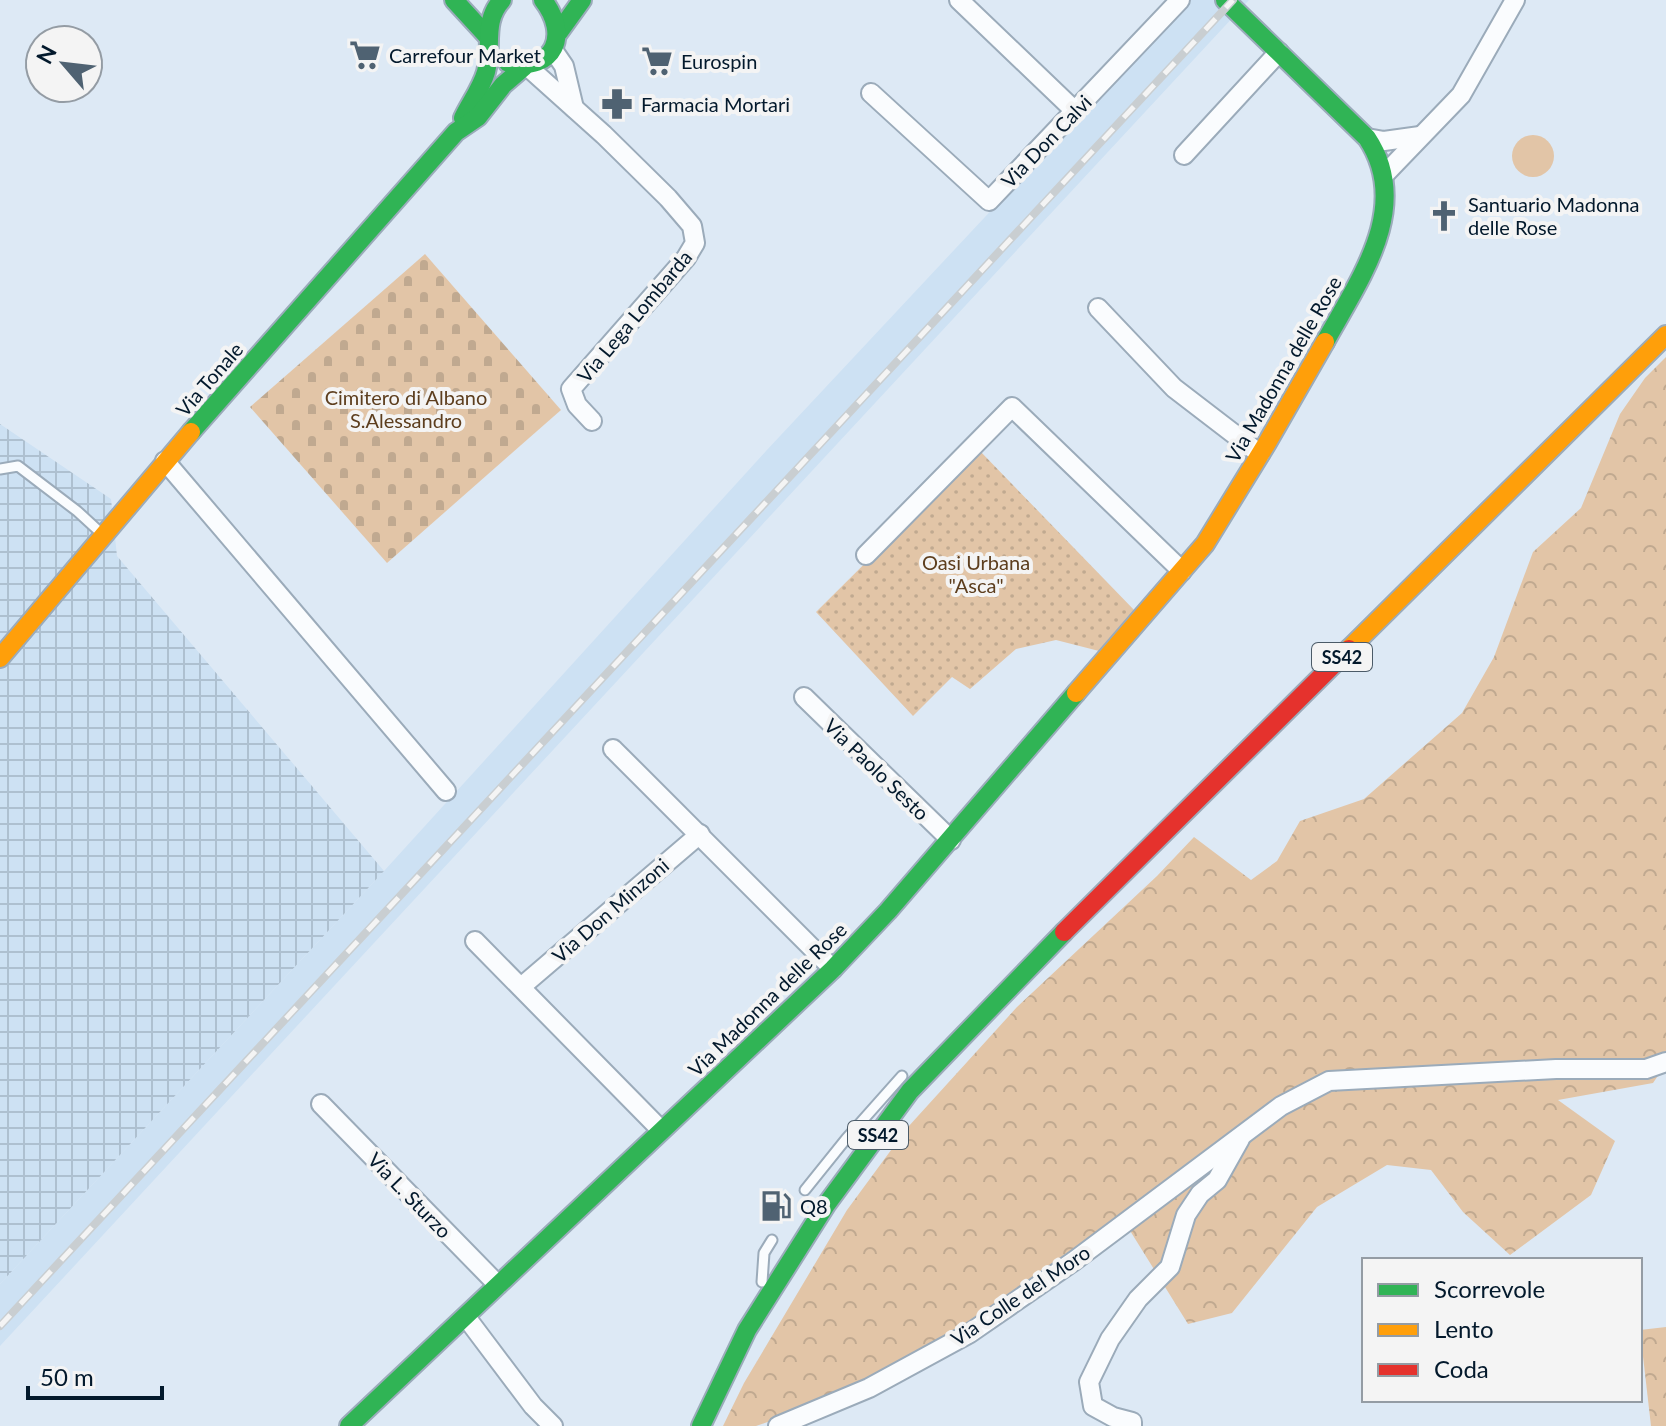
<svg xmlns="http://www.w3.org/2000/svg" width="1666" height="1426" viewBox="0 0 1666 1426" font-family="Lato,sans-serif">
<defs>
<pattern id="industrial-grid" width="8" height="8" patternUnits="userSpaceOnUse" patternTransform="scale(2)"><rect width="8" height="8" fill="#cde1f3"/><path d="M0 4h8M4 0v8" fill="none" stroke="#aec0d0"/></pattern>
<pattern id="grass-dots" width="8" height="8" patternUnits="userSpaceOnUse" patternTransform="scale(2)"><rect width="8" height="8" fill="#e2c5a7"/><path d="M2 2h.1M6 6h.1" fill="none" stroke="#c0a990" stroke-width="1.8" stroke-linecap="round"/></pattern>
<pattern id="forest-crowns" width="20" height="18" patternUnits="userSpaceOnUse" patternTransform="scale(2)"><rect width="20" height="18" fill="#e2c5a7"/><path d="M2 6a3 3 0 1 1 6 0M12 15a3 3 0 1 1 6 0" fill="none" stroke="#c0a990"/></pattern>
<pattern id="cemetery-stones" width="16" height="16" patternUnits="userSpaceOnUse" patternTransform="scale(2)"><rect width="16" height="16" fill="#e2c5a7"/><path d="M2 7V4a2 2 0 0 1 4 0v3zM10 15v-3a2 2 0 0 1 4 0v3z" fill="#c0a990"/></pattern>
</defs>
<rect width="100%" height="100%" fill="#dde9f5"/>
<!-- built -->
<path fill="#cde1f3" d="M1188 0H1249L0 1346V1284L384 871 766 451Z"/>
<!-- industrial -->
<path fill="url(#industrial-grid)" d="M0 424 111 499 117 556 384 871 0 1284Z"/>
<!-- grass -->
<path fill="url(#grass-dots)" d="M979 450 1137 613 1103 652 1056 640 1016 649 970 689 952 677 913 716 816 612Z"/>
<!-- forest -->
<g fill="url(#forest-crowns)">
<path d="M1666 357V1064L1653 1083 1558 1100 1615 1141 1591 1195 1510 1255 1463 1212 1431 1170 1387 1165 1317 1207 1232 1313 1188 1324 1124 1221 1038 1284 895 1369 804 1409 756 1426H723L744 1383 847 1210 908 1127 1017 1007 1157 876 1194 837 1251 880 1277 861 1300 821 1364 799 1462 713 1494 657 1533 552 1581 508 1620 414 1645 378Z"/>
<path d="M1666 1327V1426H1651L1640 1330Z"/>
</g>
<!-- cemetery -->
<path fill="url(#cemetery-stones)" d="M425 254 561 410 387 563 250 407Z"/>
<!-- pitch -->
<circle fill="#e2c5a7" cx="1533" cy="156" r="21"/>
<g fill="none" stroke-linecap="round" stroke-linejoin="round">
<defs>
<g id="lane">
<path d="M0 469 18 466 77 511 101 533"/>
<path d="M805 1190 846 1139 902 1076"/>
<path d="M762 1282 764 1253 772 1240"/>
</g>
<g id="street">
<path d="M959 0 1075 111"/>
<path d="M553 50 564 66 574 108"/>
<path d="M527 66 604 135 668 198 692 226 695 243 686 258 571 389 577 405 592 421"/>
<path d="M871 93 989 201 1180 0"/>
<path d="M1367 138 1384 141 1420 136"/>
<path d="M1184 155 1279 52"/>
<path d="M1384 175 1461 95 1515 0"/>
<path d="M1098 308 1174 388 1260 454"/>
<path d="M165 461 446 791"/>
<path d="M866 555 1012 407 1182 571"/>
<path d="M804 697 951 840"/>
<path d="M613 749 833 969"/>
<path d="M475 941 661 1130"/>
<path d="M521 987 700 834"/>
<path d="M321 1104 498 1285"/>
<path d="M466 1317 533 1406 553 1426"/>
<path d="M778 1426 869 1388 970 1333 1074 1261 1281 1106 1329 1081 1556 1069H1646L1666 1062"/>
<path d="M1132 1426V1422L1113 1417 1093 1406 1089 1382 1110 1339 1138 1299 1170 1267 1186 1215 1200 1194 1217 1180 1240 1139"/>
</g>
<g id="fast">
<path d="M454 0 488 37"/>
<path d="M1225 0 1367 138C1413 207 1359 280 1325 342"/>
<path d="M559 32 582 0"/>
<path d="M508 63C555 72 570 35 543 0"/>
<path d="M463 118C470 103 481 89 486 72 493 46 482 22 502 0"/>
<path d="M191 432 456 132 478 117 503 85 524 67"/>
<path d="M349 1426 833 969 888 911 1076 693"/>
<path d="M701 1426 747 1330 826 1205 910 1091 1064 932"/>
</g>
<g id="slow">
<path d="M1349 649 1666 335"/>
<path d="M0 658 191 432"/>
<path d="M1076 693 1205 544 1267 443 1325 342"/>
</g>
<path id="jam" d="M1064 932 1349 649"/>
</defs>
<!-- lane casing -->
<use href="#lane" stroke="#9babba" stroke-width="13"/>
<!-- street casing -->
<use href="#street" stroke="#9babba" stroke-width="22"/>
<!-- fast casing -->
<use href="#fast" stroke="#9babba" stroke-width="22"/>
<!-- slow casing -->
<use href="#slow" stroke="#9babba" stroke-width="22"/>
<!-- jam casing -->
<use href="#jam" stroke="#9babba" stroke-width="22"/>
<!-- lane -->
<use href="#lane" stroke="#fafcfe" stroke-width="9"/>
<!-- street -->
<use href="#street" stroke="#fafcfe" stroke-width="18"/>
<!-- fast -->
<use href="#fast" stroke="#30b455" stroke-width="18"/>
<!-- slow -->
<use href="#slow" stroke="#ff9f0a" stroke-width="18"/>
<!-- jam -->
<use href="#jam" stroke="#e5322d" stroke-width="18"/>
<defs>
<path id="rail" d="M0 1326 1233 0"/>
</defs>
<!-- rail casing -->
<use href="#rail" stroke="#c9ced1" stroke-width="8"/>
<!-- rail -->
<use href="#rail" stroke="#f4f4f4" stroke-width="5" stroke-dasharray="15" stroke-linecap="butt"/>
</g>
<!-- icons -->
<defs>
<symbol id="supermarket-bare" viewBox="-9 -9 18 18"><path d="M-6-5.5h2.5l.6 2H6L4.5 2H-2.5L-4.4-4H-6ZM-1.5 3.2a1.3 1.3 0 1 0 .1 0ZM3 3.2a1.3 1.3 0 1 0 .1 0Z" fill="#4f6272" stroke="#f4f4f4" stroke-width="2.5" paint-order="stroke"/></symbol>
<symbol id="pharmacy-bare" viewBox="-9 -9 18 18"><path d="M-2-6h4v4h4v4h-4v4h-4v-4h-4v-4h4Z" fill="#4f6272" stroke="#f4f4f4" stroke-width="2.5" paint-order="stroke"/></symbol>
<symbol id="church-bare" viewBox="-9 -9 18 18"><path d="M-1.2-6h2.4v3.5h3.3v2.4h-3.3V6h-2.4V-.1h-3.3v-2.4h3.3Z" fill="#4f6272" stroke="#f4f4f4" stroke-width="2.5" paint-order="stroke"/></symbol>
<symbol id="fuel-bare" viewBox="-9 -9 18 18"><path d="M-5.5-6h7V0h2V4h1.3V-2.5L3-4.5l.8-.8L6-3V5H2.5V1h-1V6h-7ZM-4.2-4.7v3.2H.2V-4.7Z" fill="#4f6272" stroke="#f4f4f4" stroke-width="2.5" paint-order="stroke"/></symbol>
</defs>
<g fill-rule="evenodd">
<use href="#supermarket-bare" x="343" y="33" width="44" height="44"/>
<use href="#supermarket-bare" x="635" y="39" width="44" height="44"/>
<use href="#pharmacy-bare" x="595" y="82" width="44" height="44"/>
<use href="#church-bare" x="1422" y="194" width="44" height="44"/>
<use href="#fuel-bare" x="754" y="1184" width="44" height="44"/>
</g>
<g text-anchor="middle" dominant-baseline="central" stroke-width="8" stroke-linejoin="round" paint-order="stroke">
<!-- shield labels -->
<g fill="#f4f4f4" stroke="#4b5b68" stroke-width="2">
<rect x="1312" y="643" width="60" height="28" rx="6"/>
<rect x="848" y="1121" width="60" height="28" rx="6"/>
</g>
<g font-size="18" font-weight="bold" fill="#03192c">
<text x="1342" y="657">SS42</text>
<text x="878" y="1135">SS42</text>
</g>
<!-- poi labels -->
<g font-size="20" fill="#03192c" stroke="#f4f4f4" text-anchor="start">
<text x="389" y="55">Carrefour Market</text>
<text x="681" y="61">Eurospin</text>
<text x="641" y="104">Farmacia Mortari</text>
<text x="1468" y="204">Santuario Madonna<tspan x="1468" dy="23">delle Rose</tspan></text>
<text x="800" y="1206">Q8</text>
</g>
<!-- street labels -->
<g font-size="20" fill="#03192c" stroke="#f4f4f4">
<text transform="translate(1046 141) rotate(-46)">Via Don Calvi</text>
<text transform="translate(634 316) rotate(-50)">Via Lega Lombarda</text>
<text transform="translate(1283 369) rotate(-60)">Via Madonna delle Rose</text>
<text transform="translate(209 379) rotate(-49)">Via Tonale</text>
<text transform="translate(877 769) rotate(44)">Via Paolo Sesto</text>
<text transform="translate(610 910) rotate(-41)">Via Don Minzoni</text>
<text transform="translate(767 999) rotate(-44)">Via Madonna delle Rose</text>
<text transform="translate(410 1195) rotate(46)">Via L. Sturzo</text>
<text transform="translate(1020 1295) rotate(-34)">Via Colle del Moro</text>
</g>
<!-- park labels -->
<g font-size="20" fill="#5d3e1e" stroke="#f4f4f4">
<text x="406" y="397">Cimitero di Albano<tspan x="406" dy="23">S.Alessandro</tspan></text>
<text x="976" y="562">Oasi Urbana<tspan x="976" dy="23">"Asca"</tspan></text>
</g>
</g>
<!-- legend -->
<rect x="1362" y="1258" width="280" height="144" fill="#f4f4f4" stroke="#949ca4" stroke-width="2"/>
<rect x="1378" y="1284" width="40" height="12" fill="#30b455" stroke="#949ca4" stroke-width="2"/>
<text x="1434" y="1298" font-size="24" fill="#03192c">Scorrevole</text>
<rect x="1378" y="1324" width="40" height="12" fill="#ff9f0a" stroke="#949ca4" stroke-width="2"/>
<text x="1434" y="1338" font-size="24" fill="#03192c">Lento</text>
<rect x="1378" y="1364" width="40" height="12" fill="#e5322d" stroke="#949ca4" stroke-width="2"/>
<text x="1434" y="1378" font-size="24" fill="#03192c">Coda</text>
<!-- north arrow -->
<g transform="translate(64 64) rotate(298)"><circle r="38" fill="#f4f4f4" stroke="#949ca4" stroke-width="2"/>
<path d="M0-6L14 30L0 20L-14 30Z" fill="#4f6272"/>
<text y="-12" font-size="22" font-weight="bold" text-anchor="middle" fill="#03192c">N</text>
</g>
<!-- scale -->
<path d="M28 1386v12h134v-12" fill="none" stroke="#03192c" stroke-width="4"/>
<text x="40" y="1386" font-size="24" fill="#03192c" stroke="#f4f4f4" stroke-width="6" paint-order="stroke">50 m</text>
</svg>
